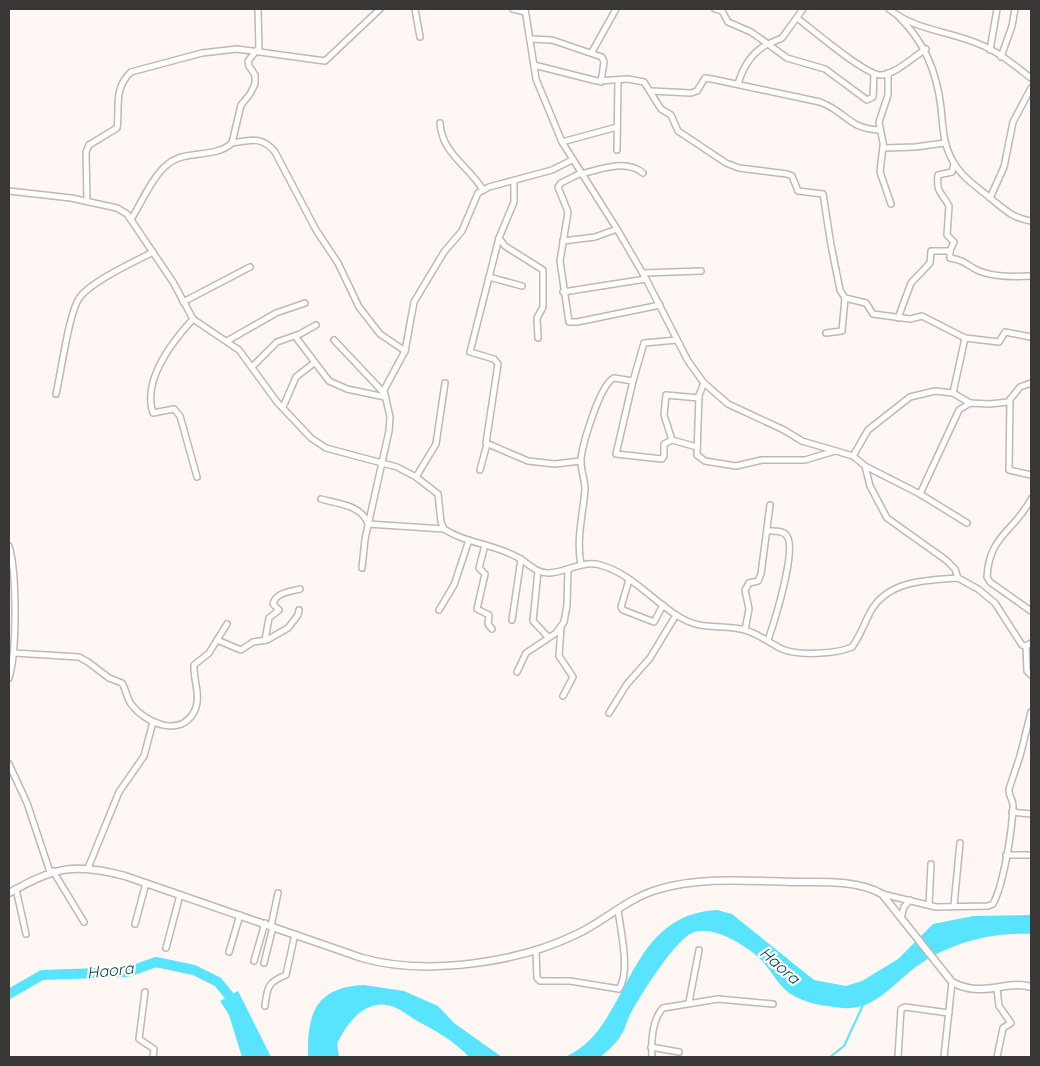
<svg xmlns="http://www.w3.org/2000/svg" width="1040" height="1066" viewBox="0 0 1040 1066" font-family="Quicksand,sans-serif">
<rect width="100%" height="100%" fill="#fff7f3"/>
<!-- water -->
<g fill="#58e4fe">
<path d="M717 910 732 914 814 980 846 986 862 981 898 959 933 924 973 916 1031 915V934C993 932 953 942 920 964 896 980 876 1011 843 1008 824 1006 806 1004 789 993 776 983 769 966 757 956 743 944 711 924 692 933 674 941 638 999 629 1017 626 1023 625 1029 621 1035 617 1043 608 1050 601 1057H565C632 1028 623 915 717 910Z"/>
<path d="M364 985 404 991 438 1006 454 1023 502 1057H469C454 1041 438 1032 419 1022 411 1018 404 1011 396 1008 368 995 347 1022 337 1044L339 1057H308C307 1013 316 987 364 985Z"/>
<path d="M238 991 271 1057H242L229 1015 220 1001Z"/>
</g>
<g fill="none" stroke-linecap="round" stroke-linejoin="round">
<!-- stream -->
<path stroke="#58e4fe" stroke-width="2" d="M830 1057 844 1046 864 1003"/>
<!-- river -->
<path stroke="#58e4fe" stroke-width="10" d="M9 994 42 975 128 972 156 962 194 970 218 982 238 1007"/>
<defs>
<g id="minor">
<path d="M258 9 259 51"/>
<path d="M415 9 420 37"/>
<path d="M513 9 525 12"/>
<path d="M525 9 536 79 562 142 617 229 646 279 688 361 704 383 728 404 784 430 802 441 853 456 865 466 870 486 887 518 946 560 955 569 958 578 978 589 995 603 1022 645 1026 646 1031 643"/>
<path d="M715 9 722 11 728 22 751 32 768 44 782 38 803 9"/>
<path d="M889 9C914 30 949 31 979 44 998 51 1015 66 1031 78"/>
<path d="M899 17C925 42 937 72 941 108 943 127 943 146 954 163 962 177 977 187 989 197 1004 209 1012 218 1031 221"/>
<path d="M797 18C812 29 867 77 882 75 897 73 913 57 926 49"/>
<path d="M530 39 552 40 602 57 604 62 601 82"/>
<path d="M990 50 997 9"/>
<path d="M592 52 616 9"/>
<path d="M1001 57 1012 26 1015 9"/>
<path d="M534 65 597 81 628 79 644 82 661 109 671 115 678 131 726 163 739 168 787 174 792 176 798 191 823 194 831 245 840 290 845 298 866 303 873 314 910 319 922 316 965 338 953 393 935 391 910 397 868 430 853 456"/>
<path d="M888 73V95L879 122 884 148 915 147 945 143"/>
<path d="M738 84C743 67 752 52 768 44L787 58 825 69 867 100 873 97 874 75"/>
<path d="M651 91 691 93 697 91 705 78 712 79 820 102C847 112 848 129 880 130"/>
<path d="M440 123C442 154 468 165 483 190"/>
<path d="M562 142 617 127"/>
<path d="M232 143C252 140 262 136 275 152L316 230 338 263 359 307 380 334 405 351"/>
<path d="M883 146 880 172 891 204"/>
<path d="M617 150 618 81"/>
<path d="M581 173 561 183 558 187 568 212 560 261 569 322H577L660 305"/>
<path d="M582 174C600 169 626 159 643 173"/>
<path d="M514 181V202L499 238 470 352 494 359 498 364 486 443 528 461 555 464 581 461"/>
<path d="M9 191 71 198 117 208 127 214 173 282 193 319 239 350 277 402 311 438 326 448 397 467 416 477 438 494 441 522 444 529C465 543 493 544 515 556 527 561 534 573 548 573 565 573 582 560 600 565 630 573 650 598 676 615 701 631 714 624 741 629 757 632 767 642 782 649 797 656 837 654 852 647 861 635 865 621 872 609 890 580 928 580 958 578"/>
<path d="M990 198 1004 167 1013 122 1031 88"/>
<path d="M87 201 86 152 89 145 117 128C120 107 113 89 131 72L202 53 237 49 325 61 380 9"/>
<path d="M132 218C141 203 154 174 168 164 186 149 215 159 232 143L241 105 250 94 255 84V75L249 66 248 61 257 50"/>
<path d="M499 238 505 246 543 270V307L537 318 538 338"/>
<path d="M563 241 595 237 617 229"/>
<path d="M950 251V258C967 261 966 265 979 271 994 277 1015 277 1031 276"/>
<path d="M643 273 701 271"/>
<path d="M489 277 522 286"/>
<path d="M563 292 646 279"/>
<path d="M183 302 250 267"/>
<path d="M898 318 911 283 930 263 931 251H950L954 242 947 235 949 206C942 192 936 194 938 175L952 172 954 164"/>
<path d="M193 319C172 342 142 380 153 413L174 409 180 416 197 477"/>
<path d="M826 333 842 331 845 298"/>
<path d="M295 336 329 381 347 389 385 397"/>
<path d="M965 338 999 342 1005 332 1031 337"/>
<path d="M334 340 384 393"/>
<path d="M227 341 276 313 305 303"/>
<path d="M252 367 277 342 300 334 316 325"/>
<path d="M633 381 616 454 662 459 664 456V444L672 440"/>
<path d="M704 383 699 395 697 455 705 461 736 466 762 460H805L835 451"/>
<path d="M953 393 970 403"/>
<path d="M56 394C61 373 69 311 80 297 92 281 134 262 153 252"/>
<path d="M1010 400 1009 470 1031 475"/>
<path d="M283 407 296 377 314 363"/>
<path d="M697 447 672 440 664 415 666 395 699 398"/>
<path d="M865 466 920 494 967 523"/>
<path d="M480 470 487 444"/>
<path d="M416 477 436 444 445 383"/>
<path d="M920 494 959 410 970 403 990 404 1008 402 1020 387 1031 383"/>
<path d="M321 499C338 504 362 505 368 524L444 529"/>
<path d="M1031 499C1015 531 989 535 987 577L990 582 1031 611"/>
<path d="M485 545 479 568 485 574 477 609 489 615 488 624 492 629"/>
<path d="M9 546C17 573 17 651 9 678"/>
<path d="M581 565C576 539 583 515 585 489 585 479 580 469 581 458 583 443 600 384 614 378L633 381 644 343 677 340"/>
<path d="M362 568 365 539 389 431 390 417 384 390 405 351 414 302 444 252 462 231 478 193 489 187 552 170 572 160"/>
<path d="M538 571 533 621 548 637"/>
<path d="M629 580 621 607 623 610 654 622 663 605"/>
<path d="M439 610 454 585 469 540"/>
<path d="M512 620 521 559"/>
<path d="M561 627 559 656 573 677 563 696"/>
<path d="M745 630 749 609 745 590 749 583 758 581 761 574 770 505"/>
<path d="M217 640 241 650 253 642 267 640 288 628 298 615 299 610"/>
<path d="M265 640 269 618 279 610 273 604C276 592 290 592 300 589"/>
<path d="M768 640C774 623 797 550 787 536 783 530 774 531 768 531"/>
<path d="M1026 646 1027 671 1031 675"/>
<path d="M14 653 79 657 88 662 109 678 122 683C126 690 127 698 131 704 145 723 180 738 194 712 202 697 193 680 194 665L209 653 227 624"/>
<path d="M517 672 526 653 556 633 564 622 567 605 568 569"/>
<path d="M609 713 627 684 650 658 676 615"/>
<path d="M9 764 27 803 50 872"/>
<path d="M1012 812 1031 814"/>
<path d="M1006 855H1031"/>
<path d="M88 868 119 792 144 756 153 722"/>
<path d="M53 871 84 922"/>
<path d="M16 889 26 934"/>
<path d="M882 894 936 907 988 906 993 904C1004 883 1012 831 1013 807 1014 800 1008 796 1009 789L1020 756 1031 712"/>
<path d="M929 905 931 864"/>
<path d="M954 905 960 843"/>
<path d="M901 918 904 907 910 900"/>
<path d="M135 924 146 883"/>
<path d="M271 926 278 893"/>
<path d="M166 948 180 895"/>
<path d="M536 950 537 978 540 981H570L619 989C631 970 620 930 618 909"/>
<path d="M229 952 240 915"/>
<path d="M254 961 265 923"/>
<path d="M264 963 273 927"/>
<path d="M997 989 999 1006 1011 1023 1003 1028 997 1057"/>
<path d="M145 992 139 1039 154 1049 153 1057"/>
<path d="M689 1002 699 950"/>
<path d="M265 1006C267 987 268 982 286 975L295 934"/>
<path d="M651 1047 679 1052"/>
<path d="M652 1057C651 1043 652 1019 663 1008L718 999 773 1004"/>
<path d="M898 1057 901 1009 905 1007 949 1013"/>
<path d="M944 1057 952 982"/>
</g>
<path id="tertiary" d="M9 893C54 868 73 862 125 876L362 958C425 976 518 963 577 934 604 921 627 899 656 890 700 876 751 881 796 882 823 882 858 880 882 894L952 982C982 999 1008 979 1031 987"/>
</defs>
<!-- minor casing -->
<use href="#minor" stroke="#bfb8b4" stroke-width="8"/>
<!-- tertiary casing -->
<use href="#tertiary" stroke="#bfb8b4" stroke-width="9"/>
<!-- minor -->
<use href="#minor" stroke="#fff" stroke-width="5"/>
<!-- tertiary -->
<use href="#tertiary" stroke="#fff" stroke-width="6"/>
</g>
<g text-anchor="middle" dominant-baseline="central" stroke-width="4.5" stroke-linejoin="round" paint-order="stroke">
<!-- water labels -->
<g font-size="16" font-style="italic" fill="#00424d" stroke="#fff">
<text transform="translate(780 965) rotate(41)">Haora</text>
<text transform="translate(110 970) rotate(-6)">Haora</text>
</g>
</g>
<!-- border -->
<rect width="1040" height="1066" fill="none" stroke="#393735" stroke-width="20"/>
</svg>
